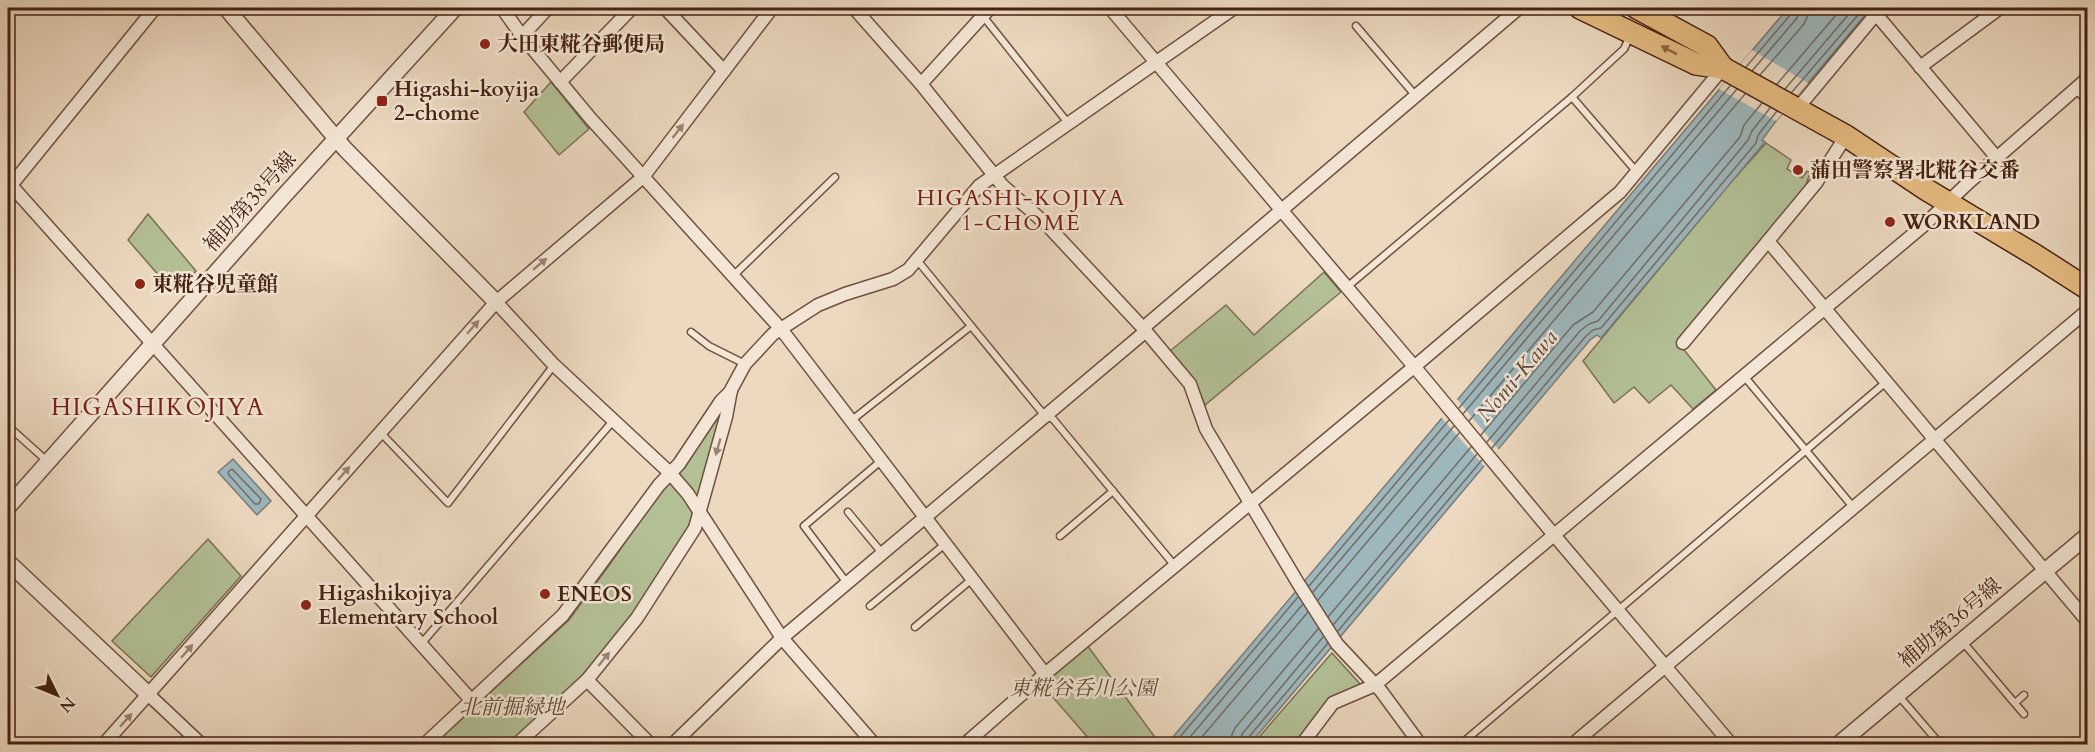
<svg xmlns="http://www.w3.org/2000/svg" width="2095" height="752" viewBox="0 0 2095 752" font-family="Cardo,'Noto Serif JP',serif">
<rect width="100%" height="100%" fill="#ecd9c0"/>
<filter id="stains"><feTurbulence type="fractalNoise" baseFrequency=".00333" numOctaves="4"/><feColorMatrix values="0 0 0 0 .2 0 0 0 0 .09 0 0 0 0 .02 0 0 0 .5 -.17"/></filter>
<radialGradient id="worn" r=".72"><stop offset=".6" stop-color="#630" stop-opacity="0"/><stop offset="1" stop-color="#630" stop-opacity=".3"/></radialGradient>
<!-- green -->
<g fill="#b3c096" stroke="#7c7154" stroke-width="1.5">
<path d="M551 82 589 129 559 155 524 112Z"/>
<path d="M1766 143 1791 160 1787 169 1802 178 1807 171 1810 173 1806 185 1677 341 1716 390 1693 409 1671 385 1649 403 1634 387 1614 403 1583 361 1726 188Z"/>
<path d="M148 214 196 271 175 294 128 240Z"/>
<path d="M1324 272 1341 292 1205 405 1196 384 1170 351 1226 305 1254 335Z"/>
<path d="M729 394 692 525 634 616 585 677 511 744H434L569 620 610 564Z"/>
<path d="M208 539 241 576 151 677 112 641Z"/>
<path d="M1084 641 1160 744H1085L1090 740 1038 680Z"/>
<path d="M1332 653 1361 685 1316 717 1293 744H1253Z"/>
</g>
<!-- water -->
<g fill="#9db7bc" stroke="#7a7b78" stroke-width="1.5">
<path d="M1788 8H1871L1776 121 1762 140 1765 142 1601 338 1597 335 1590 340 1250 744H1167Z"/>
<path d="M233 459 271 501 257 515 218 472Z"/>
</g>
<!-- pier -->
<g fill="#ecd9c0">
<path d="M1752 50 1808 83 1776 121 1719 89Z"/>
<path d="M1456 398 1500 451 1486 468 1440 416Z"/>
</g>
<g fill="none" stroke-linecap="round" stroke-linejoin="round">
<!-- shore -->
<g stroke="#726c68" stroke-width="1.5">
<path d="M1746 67 1791 14 1792 8"/>
<path d="M1752 71 1797 18 1800 8"/>
<path d="M1760 75 1804 24 1808 15 1809 8"/>
<path d="M1777 84 1842 8"/>
<path d="M1785 89 1854 8"/>
<path d="M1792 92 1864 8"/>
<path d="M1459 408 1730 86"/>
<path d="M1463 414 1737 89"/>
<path d="M1469 421 1745 94"/>
<path d="M1481 435 1573 325 1593 312 1740 137 1744 125 1762 103"/>
<path d="M1487 442 1580 331 1589 324 1598 321 1748 140 1752 131 1770 108"/>
<path d="M1492 448 1586 336 1593 330 1601 328 1756 143 1758 135 1777 111"/>
<path d="M232 469 261 499 259 504H255L229 475 228 472Z"/>
<path d="M1309 586 1449 420"/>
<path d="M1313 592 1454 426"/>
<path d="M1318 600 1459 433"/>
<path d="M1328 617 1471 447"/>
<path d="M1333 625 1477 454"/>
<path d="M1338 631 1482 460"/>
<path d="M1174 744 1298 597"/>
<path d="M1184 744 1303 604"/>
<path d="M1196 744 1308 612"/>
<path d="M1230 744 1231 737 1235 728 1318 629"/>
<path d="M1239 744 1242 734 1323 637"/>
<path d="M1246 744 1248 738 1328 643"/>
</g>
<defs>
<g id="service">
<path d="M983 16 1068 123"/>
<path d="M1356 26 1415 95"/>
<path d="M2075 89 2088 102"/>
<path d="M1572 97 1636 171"/>
<path d="M917 260 1045 416 1053 419 1175 566"/>
<path d="M733 276 835 177"/>
<path d="M1347 287 1572 97 1624 49 1630 36"/>
<path d="M691 332 709 346 745 364"/>
<path d="M1744 376 1853 507"/>
<path d="M852 420 971 326"/>
<path d="M8 426 47 461"/>
<path d="M380 432 448 503 554 365"/>
<path d="M848 512 882 553"/>
<path d="M1060 536 1113 491"/>
<path d="M847 583 804 526 882 460"/>
<path d="M870 606 945 544"/>
<path d="M915 627 972 579"/>
<path d="M1962 641 2024 714"/>
<path d="M421 644 613 421"/>
<path d="M1898 695 1940 744"/>
<path d="M2015 703 2024 695"/>
<path d="M1461 744 1886 382"/>
</g>
<g id="minor">
<path d="M502 8 522 36 591 119 781 329 1045 674"/>
<path d="M665 8 724 71"/>
<path d="M854 8 921 84 1002 185 1046 224 1143 328 1190 384 1206 429 1298 583 1337 644 1381 691 1420 744"/>
<path d="M1110 8 1423 377 1554 535 1731 744"/>
<path d="M1876 14 1997 158"/>
<path d="M522 36 548 8"/>
<path d="M1920 67 2000 8"/>
<path d="M560 82 632 8"/>
<path d="M921 84 990 8"/>
<path d="M1797 109 1881 8"/>
<path d="M1846 136 1816 183 1768 241 2088 622"/>
<path d="M8 182 471 700"/>
<path d="M8 189 155 8"/>
<path d="M496 302 554 365 670 473 688 494 782 638 874 744"/>
<path d="M1143 328 1519 8"/>
<path d="M1683 343 1768 241"/>
<path d="M587 680 650 744"/>
<path d="M149 695 201 744"/>
<path d="M104 744 496 302 643 177 772 8"/>
<path d="M425 744 563 615 659 485 679 464 721 401 731 391"/>
<path d="M517 744 587 680 637 618 695 528 726 417 731 390 745 364 773 334 818 305 845 294 893 279 908 270 979 186 1234 8"/>
<path d="M673 744 782 638 1146 331"/>
<path d="M965 744 1045 674 1421 361 1620 192 1723 68"/>
<path d="M1302 744 1333 703 1375 685 1923 226 1968 183 2088 78"/>
<path d="M1573 744 2088 310"/>
</g>
<g id="tertiary">
<path d="M226 8 345 149 496 302"/>
<path d="M8 507 282 198 455 8"/>
<path d="M8 562 149 695"/>
<path d="M1839 744 2088 535"/>
</g>
<g id="trunk">
<path d="M1580 8 1696 64 1723 68 1846 136 1927 190 2035 255 2088 289"/>
<path d="M1637 8 1707 46 1723 68"/>
</g>
</defs>
<!-- service casing -->
<use href="#service" stroke="#70503e" stroke-width="9"/>
<!-- minor casing -->
<use href="#minor" stroke="#70503e" stroke-width="15"/>
<!-- tertiary casing -->
<use href="#tertiary" stroke="#70503e" stroke-width="18"/>
<!-- trunk casing -->
<use href="#trunk" stroke="#462213" stroke-width="24"/>
<!-- service -->
<use href="#service" stroke="#f3e6d6" stroke-width="6"/>
<!-- minor -->
<use href="#minor" stroke="#f3e6d6" stroke-width="12"/>
<!-- tertiary -->
<use href="#tertiary" stroke="#f3e6d6" stroke-width="15"/>
<!-- trunk -->
<use href="#trunk" stroke="#e6bc80" stroke-width="21"/>
</g>
<!-- one-way arrows -->
<defs><path id="oneway-solid" d="M-6-.8H1V-3.2L6.5 0L1 3.2V.8H-6Z" transform="scale(1.5)"/></defs>
<use fill="#8e6744" href="#oneway-solid" transform="translate(1669 50) rotate(-153)"/>
<g fill="#9c8474">
<use href="#oneway-solid" transform="translate(678 131) rotate(-52)"/>
<use href="#oneway-solid" transform="translate(540 264) rotate(-40)"/>
<use href="#oneway-solid" transform="translate(473 327) rotate(-48)"/>
<use href="#oneway-solid" transform="translate(718 447) rotate(106)"/>
<use href="#oneway-solid" transform="translate(344 473) rotate(-49)"/>
<use href="#oneway-solid" transform="translate(187 651) rotate(-49)"/>
<use href="#oneway-solid" transform="translate(604 659) rotate(-51)"/>
<use href="#oneway-solid" transform="translate(126 720) rotate(-48)"/>
</g>
<!-- markers -->
<g fill="#8f2418" stroke="#f3e6d6" stroke-width="2">
<circle cx="485" cy="44" r="6"/>
<rect x="376" y="95" width="12" height="12" rx="3"/>
<circle cx="1798" cy="170" r="6"/>
<circle cx="1890" cy="222" r="6"/>
<circle cx="140" cy="284" r="6"/>
<circle cx="545" cy="594" r="6"/>
<circle cx="306" cy="605" r="6"/>
</g>
<g text-anchor="middle" dominant-baseline="central" stroke-width="5" stroke-linejoin="round" paint-order="stroke">
<!-- poi labels -->
<g font-size="21" font-weight="bold" fill="#462213" stroke="#f3e6d6" text-anchor="start">
<text x="497" y="44">大田東糀谷郵便局</text>
<text x="394" y="89">Higashi-koyija<tspan x="394" dy="24">2-chome</tspan></text>
<text x="1810" y="170">蒲田警察署北糀谷交番</text>
<text x="1902" y="222">WORKLAND</text>
<text x="152" y="284">東糀谷児童館</text>
<text x="318" y="593">Higashikojiya<tspan x="318" dy="24">Elementary School</tspan></text>
<text x="557" y="594">ENEOS</text>
</g>
<!-- street labels -->
<g font-size="21" fill="#462213" stroke="#f3e6d6">
<text transform="translate(250 202) rotate(-48)">補助第38号線</text>
<text transform="translate(1950 623) rotate(-40)">補助第36号線</text>
</g>
<!-- park labels -->
<g font-size="21" font-style="italic" fill="#614a34" stroke="#f3e6d6">
<text x="1083" y="688">東糀谷呑川公園</text>
<text x="512" y="707">北前掘緑地</text>
</g>
<!-- neighbourhood labels -->
<g font-size="22" letter-spacing="1.5" fill="#7a1f14" stroke="#f3e6d6">
<text x="1021" y="198">HIGASHI-KOJIYA<tspan x="1021" dy="25">1-CHOME</tspan></text>
</g>
<!-- water labels -->
<g font-size="22" font-style="italic" fill="#5c473d" stroke="#f3e6d6">
<text transform="translate(1517 376) rotate(-50)">Nomi-Kawa</text>
</g>
<!-- quarter labels -->
<g font-size="24" letter-spacing="1.5" fill="#7a1f14" stroke="#f3e6d6">
<text x="158" y="407">HIGASHIKOJIYA</text>
</g>
</g>
<!-- margin -->
<rect width="2095" height="752" fill="none" stroke="#ecd9c0" stroke-width="30"/>
<rect x="9" y="9" width="2077" height="734" fill="none" stroke="#462213" stroke-width="3"/>
<rect x="15" y="15" width="2065" height="722" fill="none" stroke="#462213" stroke-width="1.5"/>
<!-- north arrow -->
<g transform="translate(57 695) rotate(133)" stroke="#f3e6d6" stroke-width="4.5" paint-order="stroke">
<path d="M0-4.5L10 22L0 15L-10 22Z" fill="#462213"/>
<text y="-9" font-size="16" font-weight="bold" text-anchor="middle" fill="#462213">N</text>
</g>
<rect width="100%" height="100%" filter="url(#stains)"/>
<rect width="100%" height="100%" fill="url(#worn)"/>
</svg>
